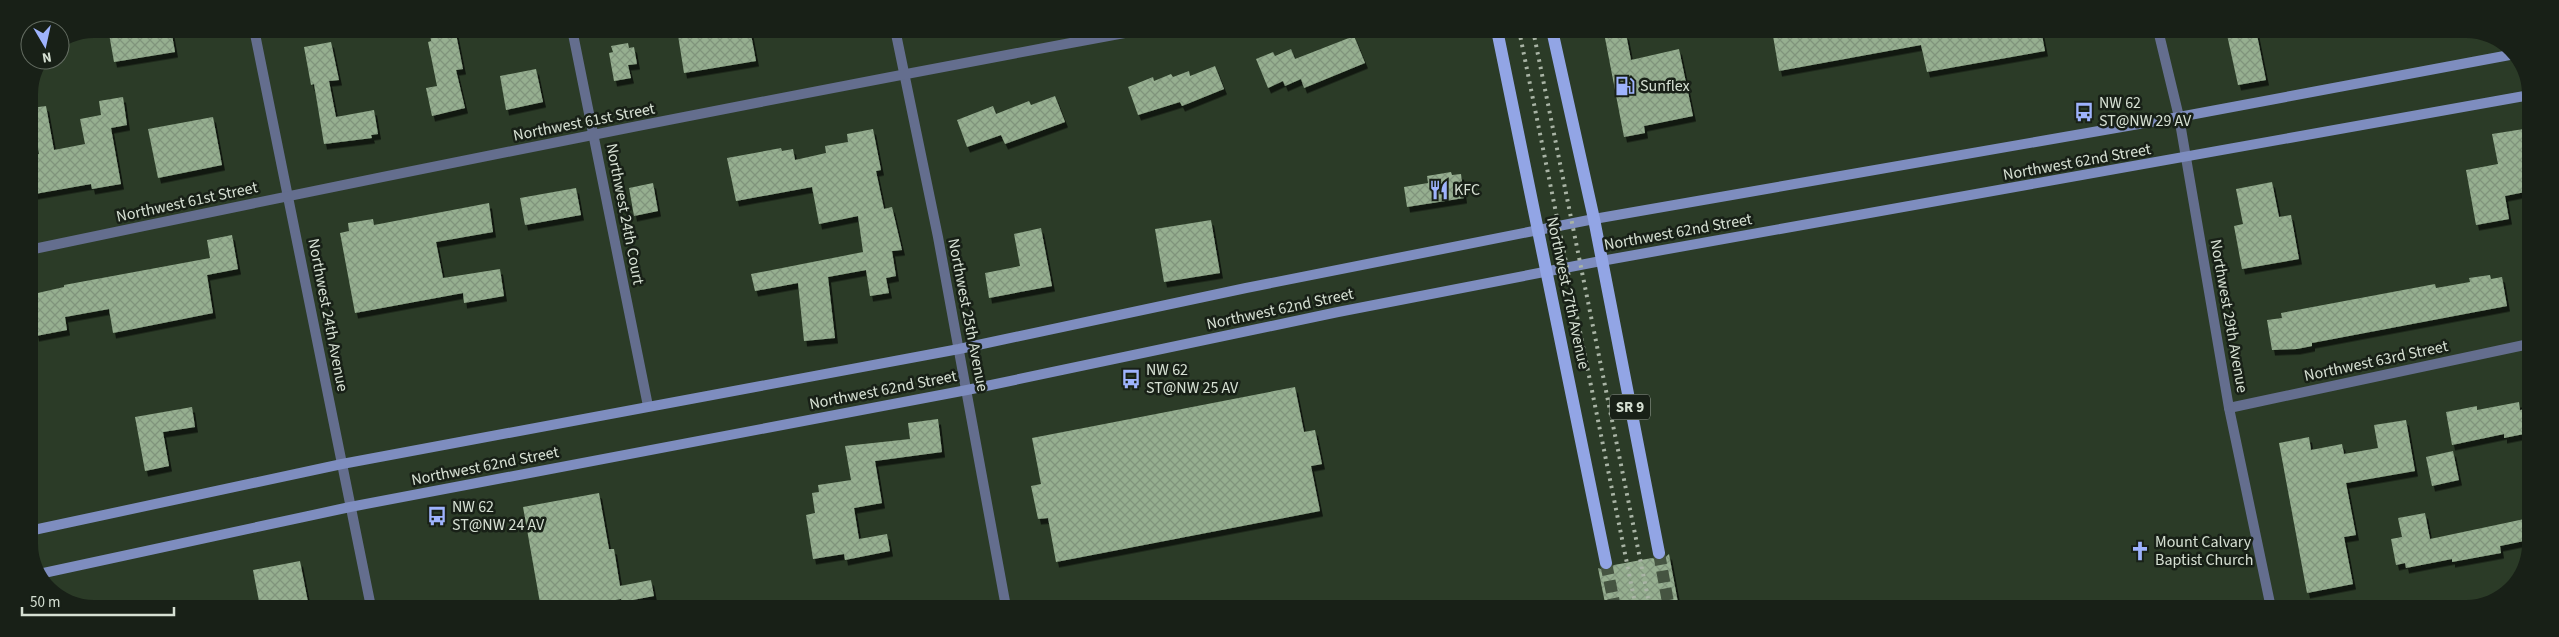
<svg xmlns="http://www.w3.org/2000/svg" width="2559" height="637" viewBox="0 0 2559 637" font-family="'Source Sans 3',sans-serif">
<defs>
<pattern id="building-cross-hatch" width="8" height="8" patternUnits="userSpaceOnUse" patternTransform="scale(1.25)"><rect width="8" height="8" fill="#96af90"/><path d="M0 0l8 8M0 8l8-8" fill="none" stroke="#80947c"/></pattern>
<filter id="shadow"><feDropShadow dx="3" dy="5.5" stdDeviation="0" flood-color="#0009"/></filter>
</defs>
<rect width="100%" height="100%" fill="#2b3b27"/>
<!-- building -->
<g fill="url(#building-cross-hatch)" filter="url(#shadow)">
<path d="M121 29H171L175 52 114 62 109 34 121 32Z"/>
<path d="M455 29 463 69 456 70 465 108 432 116 426 88 437 86 428 42 431 41 430 33Z"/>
<path d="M677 29H750L756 61 684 73Z"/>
<path d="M1772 30H2041L2045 51 1927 72 1921 45 1779 71Z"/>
<path d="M2226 30H2256L2266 80 2238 85Z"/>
<path d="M1626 34 1631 60 1679 49 1693 116 1644 126 1645 133 1624 137 1605 38Z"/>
<path d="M1354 36 1365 63 1304 88 1301 79 1285 86 1283 81 1268 88 1256 59 1273 52 1275 56 1291 49 1295 59Z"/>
<path d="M331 42 339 80 329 81 336 117 374 110 378 134 371 135 372 138 324 144 314 84 311 85 304 47Z"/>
<path d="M628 43 629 48 634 47 637 64 628 65 631 78 614 81 609 53 613 52 611 46Z"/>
<path d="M1215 66 1224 89 1182 106 1180 102 1138 115 1128 87 1153 77 1154 81 1171 74 1173 77 1189 71 1190 76Z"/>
<path d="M536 69 543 102 506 110 500 76Z"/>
<path d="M1055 96 1065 122 1005 144 1001 135 967 147 957 120 993 106 996 114 1029 101 1031 105Z"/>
<path d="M123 97 127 125 111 128 121 184 92 189 91 184 29 195V156L39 154 31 108 46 106 54 150 85 144 80 119 101 115 99 101Z"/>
<path d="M213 117 222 165 158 178 148 129Z"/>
<path d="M2530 128V191L2505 196 2509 219 2476 225 2466 170 2498 164 2492 134Z"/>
<path d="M873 129 881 170 876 171 884 209 892 207 902 250 892 251 896 276 886 278 889 293 870 296 866 270 828 277 835 338 804 341 798 283 755 291 751 274 863 252 858 216 819 224 812 187 736 201 727 158 781 148 782 151 793 149 795 160 826 153 825 146 848 142 847 134Z"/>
<path d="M1451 172 1452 175 1461 174 1464 198 1407 207 1404 187 1428 183 1427 176Z"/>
<path d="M2272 182 2279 217 2291 215 2299 259 2242 269 2234 226 2243 224 2236 189Z"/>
<path d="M653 183 658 211 634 216 629 188Z"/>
<path d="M576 188 581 215 525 225 520 198Z"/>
<path d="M489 203 493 232 436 242 443 278 500 269 504 296 464 303 463 293 355 313 340 233 349 231 348 223 373 219 374 225Z"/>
<path d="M1211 220 1220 273 1164 282 1155 229Z"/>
<path d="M1041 228 1052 286 989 298 985 273 1020 266 1014 234Z"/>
<path d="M232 235 238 269 207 275 213 313 113 333 109 309 65 317 67 330 36 336 29 295 64 287V285L210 258 207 240Z"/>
<path d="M2490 275 2491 279 2502 277 2507 306 2312 343V346L2297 349 2272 350 2267 320 2282 318 2281 313 2435 284 2436 288 2470 282 2469 278Z"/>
<path d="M1295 387 1304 432 1315 430 1322 464 1311 466 1320 511 1056 562 1048 518 1038 519 1031 486 1041 484 1032 438Z"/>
<path d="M2519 402 2520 410 2528 409 2529 433 2504 438V434L2452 445 2446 412 2477 406V410Z"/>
<path d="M192 407 195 427 163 432 169 466 145 471 135 417Z"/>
<path d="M938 419 942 452 875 461 882 503 854 508 859 539 887 534 890 551 845 560 844 554 813 559 806 515 815 513 812 493 819 492 818 485 851 480 845 446 910 439 908 423Z"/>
<path d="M2406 420 2415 471 2346 483 2356 535 2344 537 2353 584 2307 593 2279 443 2309 437 2311 450 2342 444 2344 454 2378 448 2374 425Z"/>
<path d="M2453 451 2459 480 2432 486 2426 457Z"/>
<path d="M599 493 609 549H614L620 586 651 580 654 596 622 602 621 599 574 607H552L551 601 540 603 523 507Z"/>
<path d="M2425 513 2430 539 2529 518V540L2500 546 2501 553 2452 562V559L2406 568 2405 563 2396 565 2391 539 2402 537 2398 518Z"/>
<path d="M1669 554 1679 608H1606L1598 568 1607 571 1614 565 1652 558 1661 561Z"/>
<path d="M300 561 309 607H260L253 570Z"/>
</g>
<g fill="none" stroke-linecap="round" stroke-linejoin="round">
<!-- primary-tunnel -->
<g stroke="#455441" stroke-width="12" stroke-dasharray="12 6" stroke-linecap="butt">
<path d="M1659 553 1669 608"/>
<path d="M1606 563 1615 608"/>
</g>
<!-- minor -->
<g stroke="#646e8e" stroke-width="10">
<path d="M254 29 371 607"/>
<path d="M572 29 648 406"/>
<path d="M895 29 938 237 1006 607"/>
<path d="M2158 30 2179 117 2229 408 2271 608"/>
<path d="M29 250C400 172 773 98 1146 29"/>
<path d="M2229 408 2529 344"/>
<path d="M2458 608 2474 605"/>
</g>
<!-- secondary -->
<g stroke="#7e8dbf" stroke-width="10">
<path d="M29 531 342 464 959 349 1246 288 1594 219 2179 117 2515 54"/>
<path d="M39 574 350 507 967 390 1338 312 1601 261 2530 95"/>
</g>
<!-- primary -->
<g stroke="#92a5e5" stroke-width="12">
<path d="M1497 30 1606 563"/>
<path d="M1552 30 1594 219 1659 553"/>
</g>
<!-- rail -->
<g stroke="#a9b4a5" stroke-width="4" stroke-dasharray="2.5 5" stroke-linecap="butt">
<path d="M1519 30 1636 608"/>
<path d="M1533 30 1650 608"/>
</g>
</g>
<!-- icons -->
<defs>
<symbol id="fuel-bare" viewBox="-9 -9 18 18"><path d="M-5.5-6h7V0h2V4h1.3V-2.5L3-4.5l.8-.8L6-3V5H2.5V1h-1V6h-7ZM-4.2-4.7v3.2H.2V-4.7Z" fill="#9eb3fd" stroke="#182017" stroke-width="2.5" paint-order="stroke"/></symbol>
<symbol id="bus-bare" viewBox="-9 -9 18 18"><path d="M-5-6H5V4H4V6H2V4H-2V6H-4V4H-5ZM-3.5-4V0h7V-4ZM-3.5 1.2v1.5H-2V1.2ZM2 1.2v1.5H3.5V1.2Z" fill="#9eb3fd" stroke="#182017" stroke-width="2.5" paint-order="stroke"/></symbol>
<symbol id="restaurant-bare" viewBox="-9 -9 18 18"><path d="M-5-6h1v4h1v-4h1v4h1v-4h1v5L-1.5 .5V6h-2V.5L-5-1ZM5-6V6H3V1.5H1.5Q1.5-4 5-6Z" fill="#9eb3fd" stroke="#182017" stroke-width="2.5" paint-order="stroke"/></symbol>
<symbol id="church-bare" viewBox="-9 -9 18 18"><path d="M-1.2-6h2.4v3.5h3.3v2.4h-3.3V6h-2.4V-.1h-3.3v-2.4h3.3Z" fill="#9eb3fd" stroke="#182017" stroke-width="2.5" paint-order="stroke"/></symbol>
</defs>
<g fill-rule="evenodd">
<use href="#fuel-bare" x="1611" y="72" width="28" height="28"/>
<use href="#bus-bare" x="2070" y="98" width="28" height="28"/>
<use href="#restaurant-bare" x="1425" y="176" width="28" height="28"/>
<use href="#bus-bare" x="1117" y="365" width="28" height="28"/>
<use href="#bus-bare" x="423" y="502" width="28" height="28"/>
<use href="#church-bare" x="2126" y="537" width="28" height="28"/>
</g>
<g text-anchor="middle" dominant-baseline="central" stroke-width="5" stroke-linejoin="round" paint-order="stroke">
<!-- shield labels -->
<rect fill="#182017" stroke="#9da69b" stroke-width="1" x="1610" y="394.5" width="40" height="25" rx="4"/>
<g font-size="15" font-weight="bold" fill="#d6e0d3">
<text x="1630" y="407">SR 9</text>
</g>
<!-- poi labels -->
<g font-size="16" fill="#d6e0d3" stroke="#182017" text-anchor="start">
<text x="1640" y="86">Sunflex</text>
<text x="2099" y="103">NW 62<tspan x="2099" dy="18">ST@NW 29 AV</tspan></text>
<text x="1454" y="190">KFC</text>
<text x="1146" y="370">NW 62<tspan x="1146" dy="18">ST@NW 25 AV</tspan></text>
<text x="452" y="507">NW 62<tspan x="452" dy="18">ST@NW 24 AV</tspan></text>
<text x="2155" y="542">Mount Calvary<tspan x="2155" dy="18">Baptist Church</tspan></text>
</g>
<!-- street labels -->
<g font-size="16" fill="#d6e0d3" stroke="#182017">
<text transform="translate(584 122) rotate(-11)">Northwest 61st Street</text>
<text transform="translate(2077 162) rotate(-10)">Northwest 62nd Street</text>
<text transform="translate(187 202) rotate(-12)">Northwest 61st Street</text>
<text transform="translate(625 214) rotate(79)">Northwest 24th Court</text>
<text transform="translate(1678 232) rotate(-10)">Northwest 62nd Street</text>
<text transform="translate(1568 293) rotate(78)">Northwest 27th Avenue</text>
<text transform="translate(1280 309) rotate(-12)">Northwest 62nd Street</text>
<text transform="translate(328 315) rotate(79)">Northwest 24th Avenue</text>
<text transform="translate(968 315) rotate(79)">Northwest 25th Avenue</text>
<text transform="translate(2229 316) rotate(80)">Northwest 29th Avenue</text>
<text transform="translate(2376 361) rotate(-12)">Northwest 63rd Street</text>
<text transform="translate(883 390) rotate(-11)">Northwest 62nd Street</text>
<text transform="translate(485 466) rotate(-11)">Northwest 62nd Street</text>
</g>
</g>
<!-- crop -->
<path d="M0 0H2559V637H0ZM94 38H2466A56 56 0 0 1 2522 94V544A56 56 0 0 1 2466 600H94A56 56 0 0 1 38 544V94A56 56 0 0 1 94 38Z" fill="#182017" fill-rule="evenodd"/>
<!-- north arrow -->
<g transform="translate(45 45) rotate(171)"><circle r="24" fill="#182017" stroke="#646d62"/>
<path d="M0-4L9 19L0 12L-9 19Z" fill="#9eb3fd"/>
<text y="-8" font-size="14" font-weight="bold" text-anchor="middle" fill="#d6e0d3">N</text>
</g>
<!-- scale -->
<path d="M22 607v8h152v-8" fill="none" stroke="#d6e0d3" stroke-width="2.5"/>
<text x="30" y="607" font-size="15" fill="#d6e0d3" stroke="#182017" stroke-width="4" paint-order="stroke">50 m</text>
</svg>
